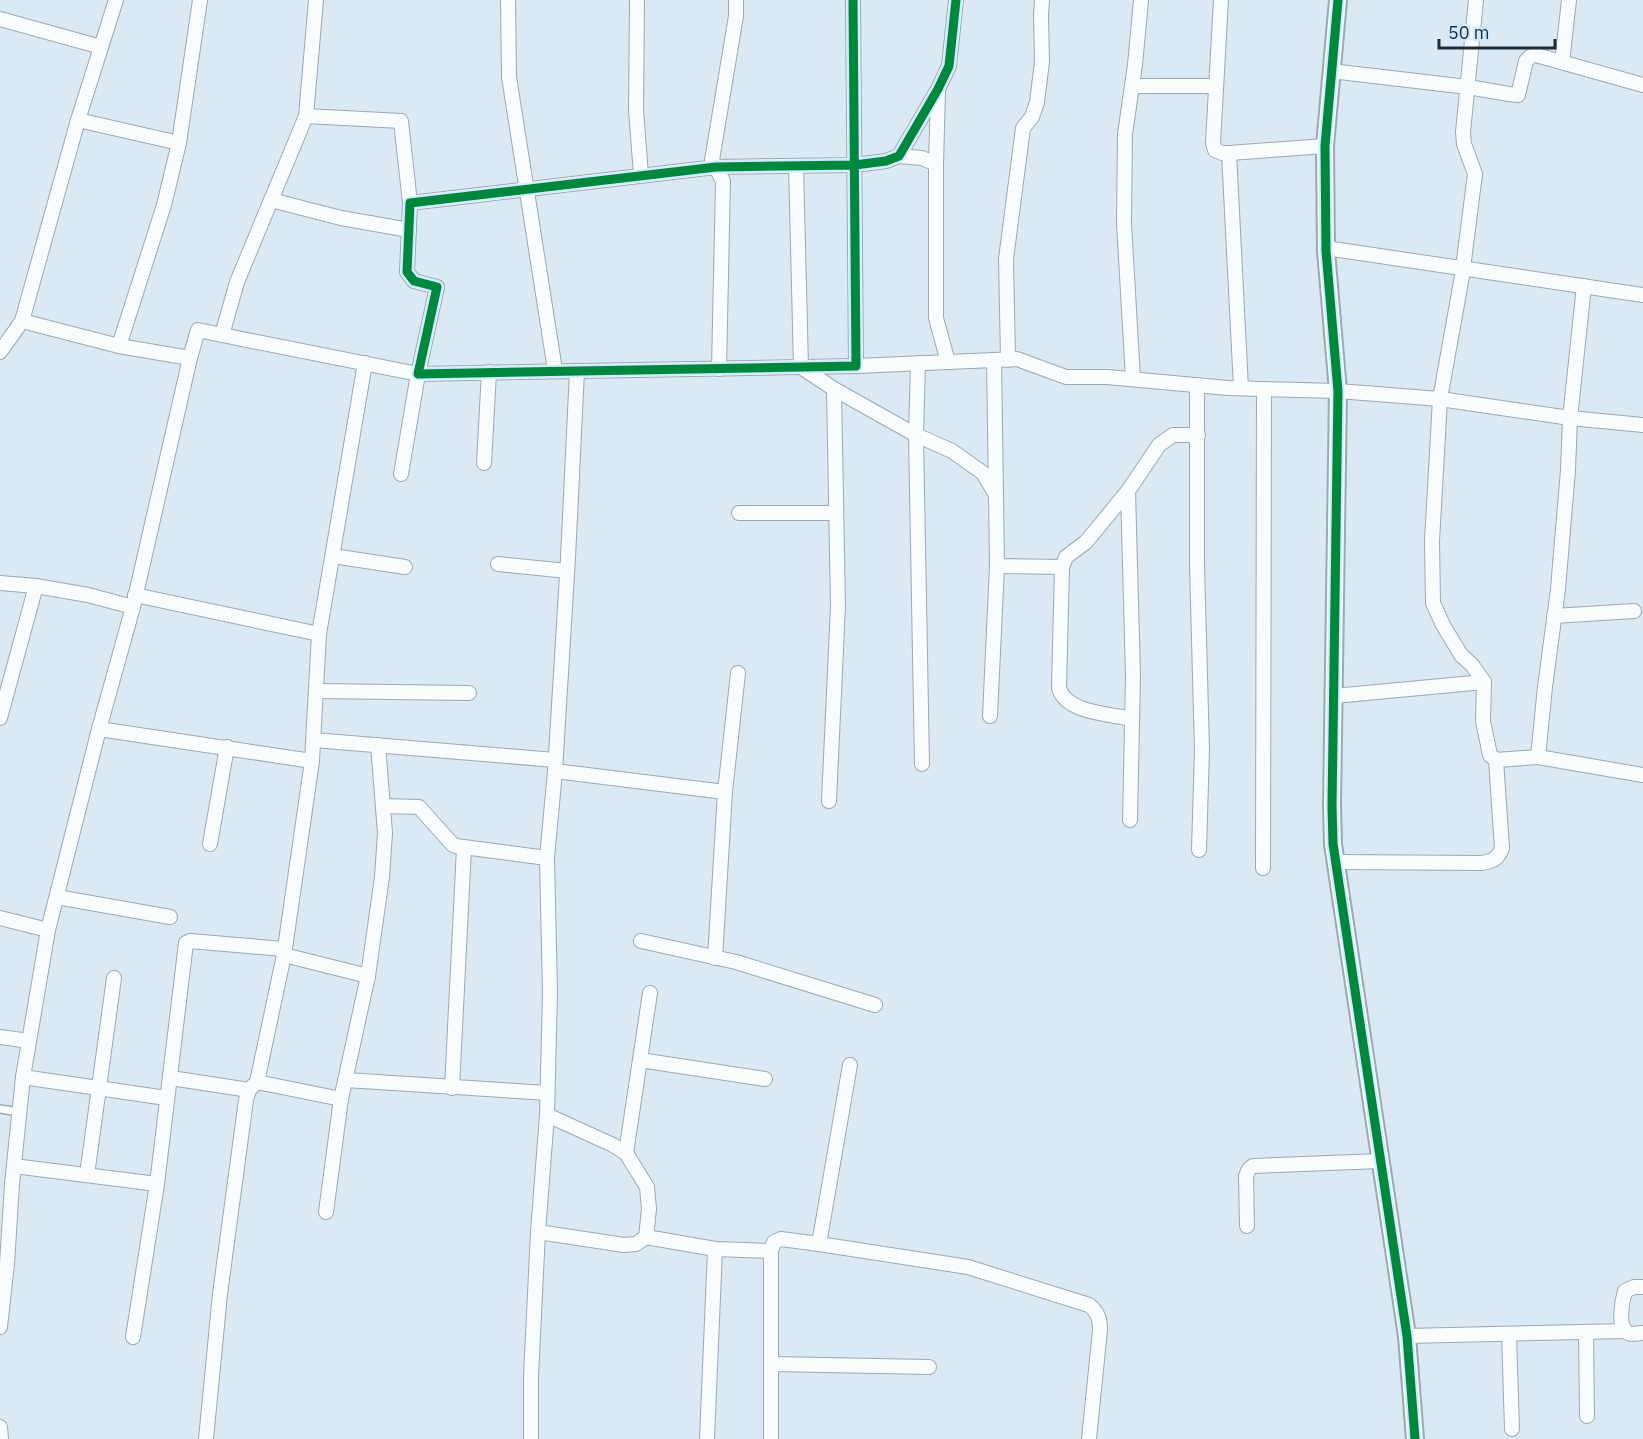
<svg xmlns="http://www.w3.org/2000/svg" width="1643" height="1439" viewBox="0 0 1643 1439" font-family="'IBM Plex Sans',sans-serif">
<rect width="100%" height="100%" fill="#dae9f4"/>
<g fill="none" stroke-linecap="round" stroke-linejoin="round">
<defs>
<path id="service" d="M0 1109 19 1112"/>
<g id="minor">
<path d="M508 0 509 77 555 370"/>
<path d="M637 0 636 110 641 175"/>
<path d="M853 0 856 366 418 374 437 287 414 281 407 272 410 203 716 167 855 165 886 161 899 156 938 89 949 66 956 0"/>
<path d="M1221 0 1213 143 1215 150 1222 153H1229L1325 146"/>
<path d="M1476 0 1463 132 1464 144 1475 174 1462 276 1440 399 1432 541 1433 603 1443 625 1461 655 1472 665 1484 682 1483 721 1490 755 1496 760 1538 757 1643 775"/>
<path d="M0 19 101 47"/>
<path d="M1562 62 1569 0"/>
<path d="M1331 71 1468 87 1509 94 1518 95 1526 61 1531 56 1536 55 1643 85"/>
<path d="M1132 86H1216"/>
<path d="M306 116 401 121 410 203"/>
<path d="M78 120 179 143"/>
<path d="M1229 153 1241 388"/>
<path d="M899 156 922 158 936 164V318L948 362"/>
<path d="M936 164 938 92"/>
<path d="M796 166 801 367 834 389 916 435 922 764"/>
<path d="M271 200 341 218 409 230"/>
<path d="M1326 248 1643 295"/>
<path d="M22 321 119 346 190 358 198 330 222 335 237 282 306 116 316 0"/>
<path d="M222 335 418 374 401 474"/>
<path d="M119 346 164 205 179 143 200 0"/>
<path d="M0 352 22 321 78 120 116 0"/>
<path d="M994 360 996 493"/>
<path d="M1008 360 1006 259 1023 128 1032 117 1037 102 1042 62 1041 15 1042 0"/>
<path d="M918 363 916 435 952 451 983 473 996 495 997 566 1062 567"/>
<path d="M856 366 1017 359 1066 377H1107L1228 388 1338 391 1440 399 1570 418 1643 425"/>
<path d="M719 369 723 181 712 160 736 16V0"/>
<path d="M577 371 568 558 555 771 725 792 738 673"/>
<path d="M1133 379 1124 223 1125 134 1135 65 1141 0"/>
<path d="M1197 385V565L1202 750 1199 850"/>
<path d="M484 463 489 372"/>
<path d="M1128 491 1133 676 1130 820"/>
<path d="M739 513H836"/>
<path d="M333 556 405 567"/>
<path d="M498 564 567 571"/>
<path d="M0 583 36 586"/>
<path d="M135 595 319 634"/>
<path d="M1554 616 1634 611"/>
<path d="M316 691 469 693"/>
<path d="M1334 696 1484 682"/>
<path d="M990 716 997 566"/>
<path d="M0 718 36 586 88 595 133 607"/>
<path d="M1132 719C1110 714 1066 713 1059 688L1062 567 1066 557 1086 542 1128 491 1159 445 1173 435H1198"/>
<path d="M99 729 312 761"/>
<path d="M314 740 555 760"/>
<path d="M1538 757 1545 687 1558 589 1568 470 1570 418 1584 286"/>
<path d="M555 771 547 858 550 992 547 1115 538 1232 624 1245 636 1244 646 1237"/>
<path d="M829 801 838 606 834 389"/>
<path d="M383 806 419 807 453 845 456 846 547 858"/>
<path d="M210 844 227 747"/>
<path d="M1336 862 1482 863C1493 861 1498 859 1502 848L1496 760"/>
<path d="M1263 868 1264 389"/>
<path d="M57 897 170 917"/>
<path d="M0 918 48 930"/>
<path d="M641 941 736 962 875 1005"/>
<path d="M284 955 368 976 382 877 385 833 378 745"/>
<path d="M715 958 725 792"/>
<path d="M0 1037 29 1041"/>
<path d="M640 1060 765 1079"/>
<path d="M23 1077 166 1098"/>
<path d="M171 1078 249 1090"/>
<path d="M346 1080 547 1093"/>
<path d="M257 1082 341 1099"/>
<path d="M452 1088 464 848"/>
<path d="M547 1115 613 1145 626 1153 647 1187 649 1209 646 1237 715 1249 771 1251 774 1242 781 1239 819 1244 968 1267 1089 1305C1098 1312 1100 1319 1100 1330L1089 1439"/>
<path d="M626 1153 650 993"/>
<path d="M14 1166 157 1184"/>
<path d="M87 1175 114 978"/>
<path d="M326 1212 341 1099 368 976"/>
<path d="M1247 1226 1246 1176 1249 1169 1253 1166 1381 1161"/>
<path d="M819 1244 850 1065"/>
<path d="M771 1251V1439"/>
<path d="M1643 1287H1634L1625 1291C1622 1301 1617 1327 1628 1333 1632 1335 1638 1333 1643 1333"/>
<path d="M0 1327 7 1264 12 1184 23 1077 48 930 99 729 133 607 190 358"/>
<path d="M1586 1332 1587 1416"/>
<path d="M1509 1334 1512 1429"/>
<path d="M1407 1336 1626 1331"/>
<path d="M133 1337 157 1184 186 943 190 941 284 949"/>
<path d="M772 1364 929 1367"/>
<path d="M0 1427 1 1439"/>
<path d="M206 1439 220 1294 246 1100 249 1090 257 1082 284 955 312 761 319 634 365 363"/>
<path d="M531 1439V1376L538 1232"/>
<path d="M707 1439 715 1249"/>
</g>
<path id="tertiary" d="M1338 0 1325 146 1326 251 1338 391 1332 806 1333 844 1407 1336 1415 1439"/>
</defs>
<!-- service casing -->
<use href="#service" stroke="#9ca9b1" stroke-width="10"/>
<!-- minor casing -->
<use href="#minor" stroke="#9ca9b1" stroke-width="16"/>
<!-- tertiary casing -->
<use href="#tertiary" stroke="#9ca9b1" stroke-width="20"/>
<!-- service -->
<use href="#service" stroke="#f9fcfd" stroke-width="7"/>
<!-- minor -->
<use href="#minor" stroke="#f9fcfd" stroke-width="14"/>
<!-- tertiary -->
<use href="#tertiary" stroke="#f9fcfd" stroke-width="16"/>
<defs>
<g id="cycleway">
<path d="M853 0 856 366 418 374 437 287 414 281 407 272 410 203 716 167 855 165 886 161 899 156 938 89 949 66 956 0"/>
<path d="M1338 0 1325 146 1326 251 1338 391 1332 806 1333 844 1407 1336 1415 1439"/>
</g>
</defs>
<!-- cycleway casing -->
<use href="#cycleway" stroke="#cfebff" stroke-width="13"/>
<!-- cycleway -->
<use href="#cycleway" stroke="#00873e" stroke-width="9"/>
</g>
<!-- scale -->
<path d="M1439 39v9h116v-9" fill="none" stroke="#1f2d36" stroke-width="3"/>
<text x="1448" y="39" font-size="18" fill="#1f2d36" stroke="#cfebff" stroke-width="4.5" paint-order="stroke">50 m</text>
</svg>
